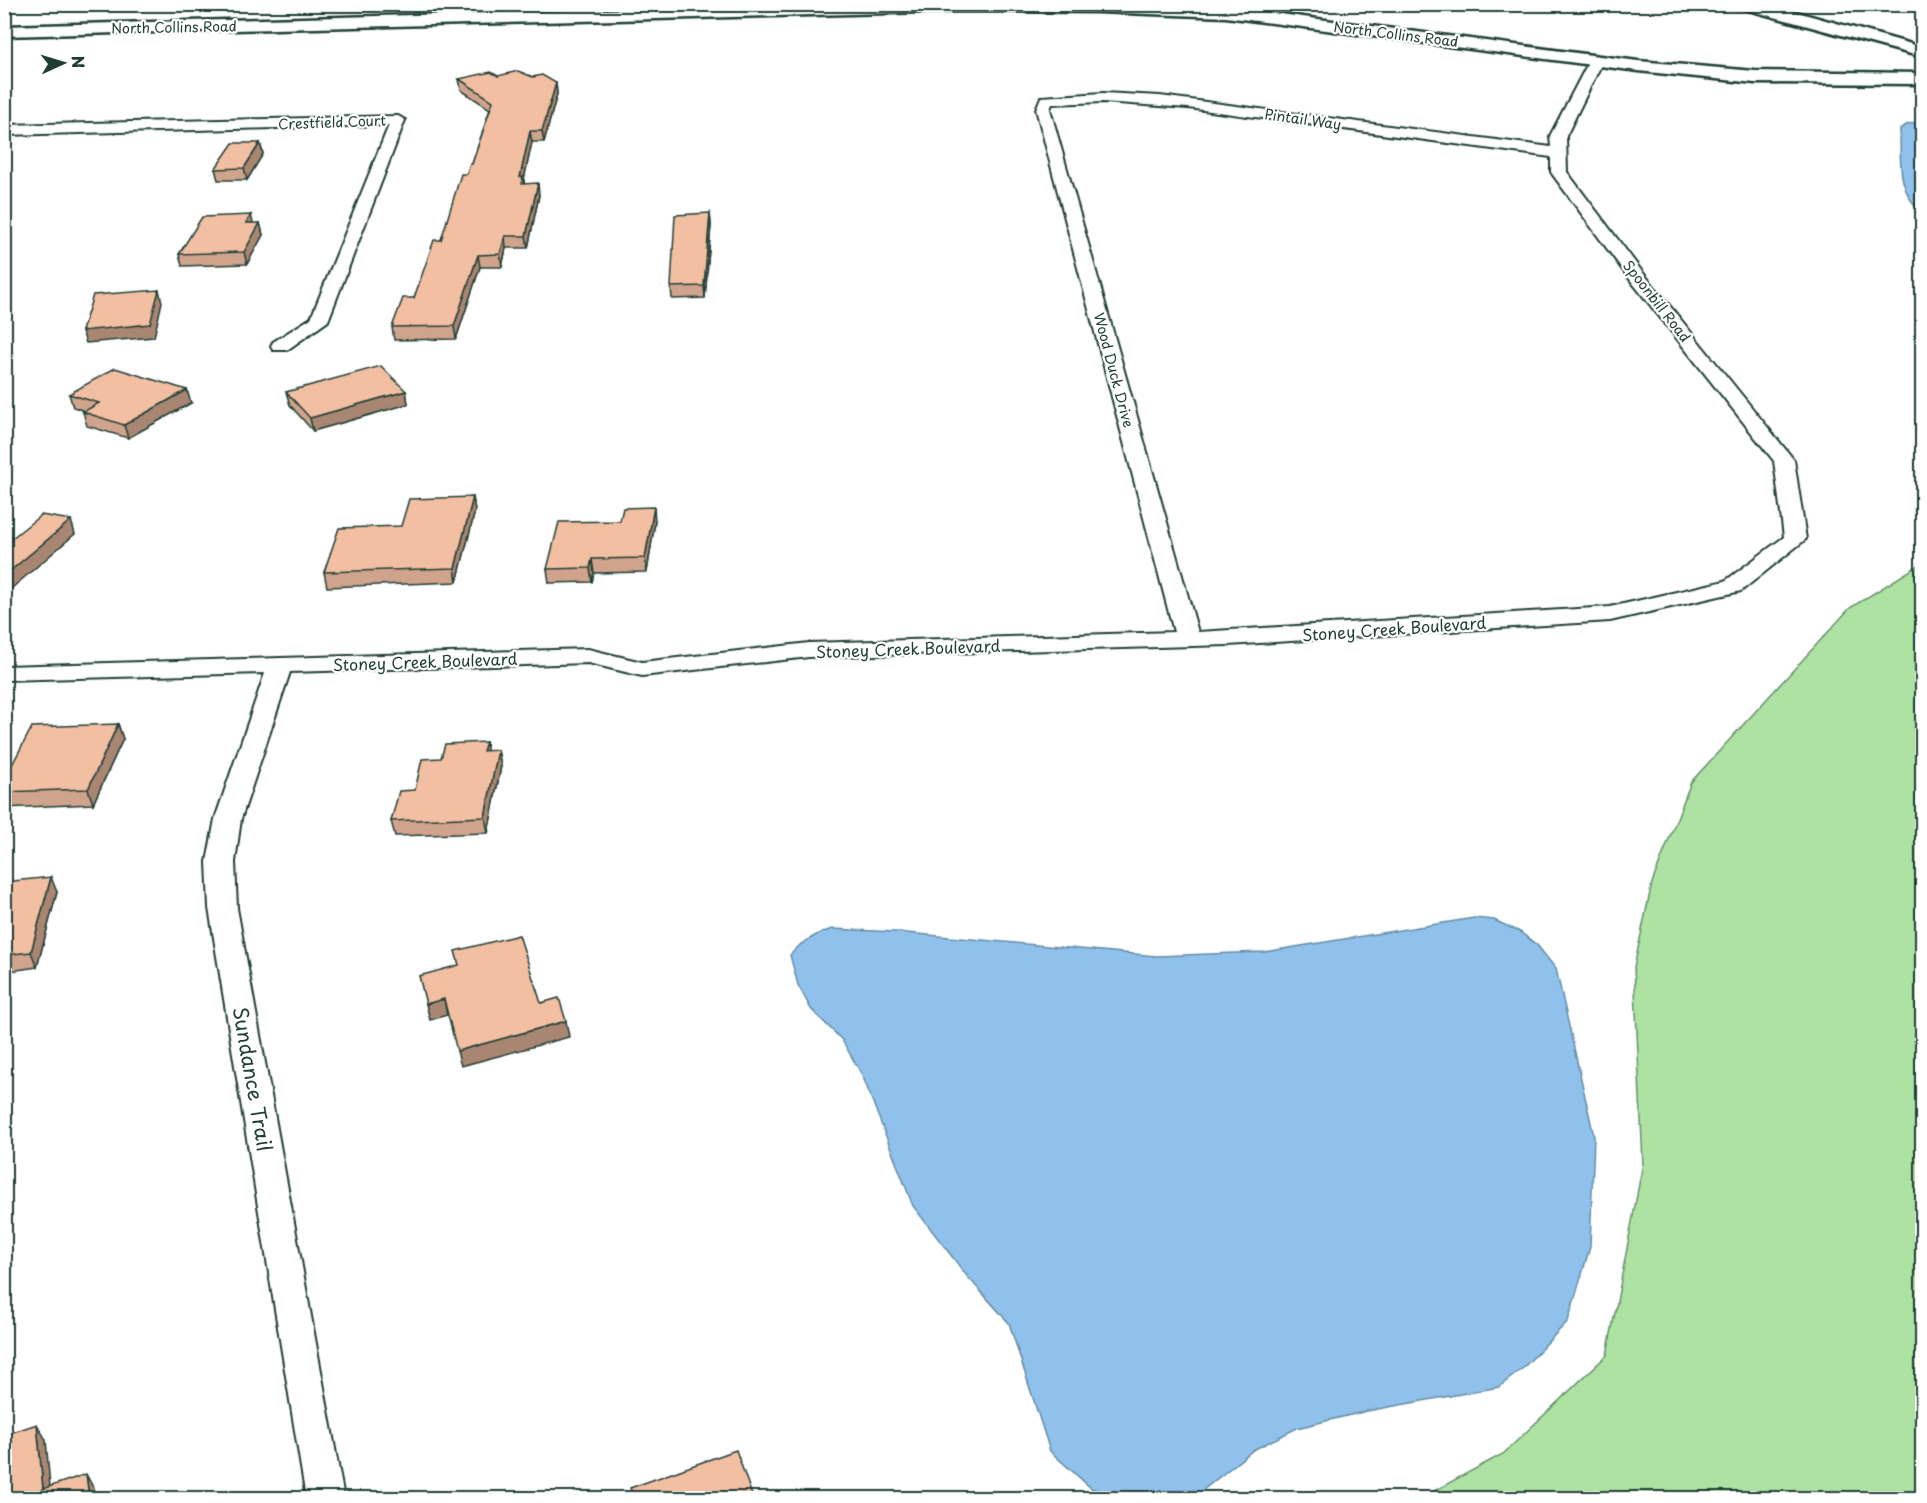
<svg xmlns="http://www.w3.org/2000/svg" width="1927" height="1503" viewBox="0 0 1927 1503" font-family="'Playpen Sans',sans-serif">
<rect width="100%" height="100%" fill="#fff"/>
<filter id="ink" filterUnits="userSpaceOnUse"><feTurbulence type="fractalNoise" baseFrequency=".0167" numOctaves="2"/><feDisplacementMap in="SourceGraphic" scale="12" xChannelSelector="R" yChannelSelector="G"/><feConvolveMatrix kernelMatrix="1 2 1 2 8 2 1 2 1" color-interpolation-filters="sRGB"/></filter>
<g filter="url(#ink)">
<!-- green -->
<path fill="#aee2a3" stroke="#66906c" stroke-width="1.5" d="M1922 563V1498H1421L1503 1454 1607 1355 1643 1163 1634 967 1652 883 1691 782 1850 608Z"/>
<!-- water -->
<g fill="#90c1ec" stroke="#638ca2" stroke-width="1.5">
<path d="M1922 122V213C1896 190 1901 161 1900 129L1908 124Z"/>
<path d="M1474 918 1494 920 1520 932 1537 945 1556 969 1594 1136 1590 1247 1568 1321 1523 1368 1499 1387 1367 1411 1297 1428 1253 1450 1198 1494 1180 1498H1122L1091 1488 1050 1451 1009 1323 967 1276 913 1206 863 1077 842 1040 811 1009 798 985 790 955 801 944 818 934 832 929 896 932 1156 956 1264 952Z"/>
</g>
<g fill="none" stroke-linecap="round" stroke-linejoin="round">
<defs>
<g id="street">
<path d="M1596 57 1603 61 1566 136 1567 172 1640 269 1794 460 1806 539 1741 591 1610 621 1228 645 809 657 642 676 588 663 290 672 241 819 235 862 237 908 344 1498H306L209 908 207 862 215 819 265 673 4 680V666L588 649 642 662 809 643 1174 632 1036 109 1041 97 1103 93 1160 96 1551 147 1550 136 1589 61ZM1103 102 1188 108 1551 157V172L1553 175 1628 277 1774 461 1784 537 1725 581 1610 607 1198 632 1050 109 1052 104Z"/>
<path d="M398 116 405 120 328 321 287 350H273L271 346 273 342 311 318 389 125 4 135V125Z"/>
</g>
<g id="secondary">
<path d="M829 4H1163L1226 7 1638 61 1755 71 1922 73V84L1755 83 1638 71 1226 17 1097 12 966 11 4 36V26Z"/>
<path d="M1739 4H1768L1922 47V57L1741 8Z"/>
</g>
</defs>
<!-- street casing -->
<use href="#street" stroke="#1f3d34" stroke-width="4"/>
<!-- secondary casing -->
<use href="#secondary" stroke="#1f3d34" stroke-width="5"/>
<!-- street -->
<use href="#street" fill="#fff" fill-rule="evenodd"/>
<!-- secondary -->
<use href="#secondary" fill="#fff" fill-rule="evenodd"/>
</g>
<!-- wall -->
<g fill="#d0a48c" stroke="#1f3d34" stroke-width="1.5">
<path d="M498 76 533 77 556 83 557 94 544 142H532L524 179V184L539 195 528 248H506L502 267H480L456 339 394 340 392 327 414 298 441 240 467 174 472 164 490 109 461 90 459 79Z"/>
<path d="M260 143 263 154 247 180H218L215 169Z"/>
<path d="M710 213 711 225 705 298 672 299 671 287Z"/>
<path d="M260 223 263 235 247 264 182 266 179 254Z"/>
<path d="M406 391 408 404 313 431 290 405 286 392Z"/>
<path d="M69 394 191 403 128 438 87 426 83 412 85 411 73 407Z"/>
<path d="M473 497 475 511 457 582 327 587 324 572 401 526Z"/>
<path d="M655 521 647 572 594 573 592 582 549 583 547 569Z"/>
<path d="M118 724 123 739 93 804 4 808V780Z"/>
<path d="M486 742 487 751 498 750 501 766 488 833 395 836 391 821 415 790 441 758Z"/>
<path d="M4 882 57 892 37 967 4 972Z"/>
</g>
<!-- shaded-wall -->
<g fill="#a98672" stroke="#1f3d34" stroke-width="1.5">
<path d="M556 83 557 94 544 142 542 131Z"/>
<path d="M530 131 532 142 524 179 525 189 523 196 520 177Z"/>
<path d="M260 143 263 154 247 180 244 168Z"/>
<path d="M538 183 539 195 528 248 526 236Z"/>
<path d="M710 213 711 225 705 298 704 286Z"/>
<path d="M251 215 254 227 246 223Z"/>
<path d="M260 223 263 235 247 264 244 252Z"/>
<path d="M505 236 506 248 502 267 500 254Z"/>
<path d="M478 255 480 267 456 339 454 326Z"/>
<path d="M159 290 162 302 154 337 86 343 82 331Z"/>
<path d="M187 390 191 403 128 438 124 425Z"/>
<path d="M406 391 408 404 313 431 310 418Z"/>
<path d="M473 497 475 511 457 582 455 568Z"/>
<path d="M654 507 655 521 647 572 645 558Z"/>
<path d="M71 520 75 534 5 594 4 591V576Z"/>
<path d="M592 559 594 573 592 582 590 568Z"/>
<path d="M118 724 123 739 93 804 88 789Z"/>
<path d="M486 742 488 757 483 751Z"/>
<path d="M498 750 501 766 488 833 485 817Z"/>
<path d="M51 877 57 892 37 967 31 952Z"/>
<path d="M444 999 447 1015 430 1020 426 1004Z"/>
<path d="M566 1021 569 1037 461 1066 457 1051Z"/>
<path d="M37 1424 46 1440 51 1498 43 1489Z"/>
<path d="M86 1474 94 1489 95 1498H89Z"/>
</g>
<!-- building -->
<g fill="#f2bfa3" stroke="#1f3d34" stroke-width="1.5">
<path d="M518 71 533 77 542 75 556 83 542 131H530L520 177H523L522 184 538 183 526 236H505L500 254 478 255 454 326 392 327 403 298H414L434 240H441L461 174H467L470 164H472L493 101 459 79 491 72 498 76Z"/>
<path d="M233 143H260L244 168 215 169Z"/>
<path d="M710 213 704 286 671 287 675 215Z"/>
<path d="M251 215 246 223H260L244 252 179 254 202 217Z"/>
<path d="M159 290 150 324 82 331 93 295Z"/>
<path d="M381 366 406 391 310 418 286 392Z"/>
<path d="M115 368 187 390 124 425 83 412 99 403 69 394Z"/>
<path d="M473 497 455 568 324 572 339 528 401 526 409 499Z"/>
<path d="M654 507 645 558 592 559 590 568 547 569 559 522 620 521 623 508Z"/>
<path d="M41 515 71 520 4 576V537L12 538Z"/>
<path d="M118 724 88 789 4 792V780L32 727Z"/>
<path d="M486 742 483 751 498 750 485 817 391 821 399 791 415 790 422 759 441 758 445 744Z"/>
<path d="M51 877 31 952 4 955V882Z"/>
<path d="M519 935 541 1003 559 998 566 1021 457 1051 444 999 426 1004 419 976 459 965 455 951Z"/>
<path d="M37 1424 43 1489 86 1474 89 1498H4V1435Z"/>
<path d="M736 1450 753 1498H634L630 1488Z"/>
</g>
</g>
<g text-anchor="middle" dominant-baseline="central" stroke-width="4.5" stroke-linejoin="round" paint-order="stroke">
<!-- far-street labels -->
<g font-size="14" fill="#1f3d34" stroke="#fff">
<text transform="translate(174 27) rotate(-1)">North Collins Road</text>
<text transform="translate(1396 34) rotate(7)">North Collins Road</text>
<text transform="translate(1303 119) rotate(8)">Pintail Way</text>
<text transform="translate(332 122) rotate(-2)">Crestfield Court</text>
<text transform="translate(1657 301) rotate(52)">Spoonbill Road</text>
<text transform="translate(1114 370) rotate(75)">Wood Duck Drive</text>
</g>
<!-- street labels -->
<g font-size="16" fill="#1f3d34" stroke="#fff">
<text transform="translate(1394 628) rotate(-4)">Stoney Creek Boulevard</text>
<text transform="translate(908 648) rotate(-2)">Stoney Creek Boulevard</text>
<text transform="translate(425 661) rotate(-2)">Stoney Creek Boulevard</text>
</g>
<!-- near-street labels -->
<g font-size="20" fill="#1f3d34" stroke="#fff">
<text transform="translate(253 1079) rotate(80)">Sundance Trail</text>
</g>
</g>
<!-- margin -->
<rect width="1927" height="1503" fill="none" stroke="#fff" stroke-width="24"/>
<rect x="12" y="12" width="1903" height="1479" fill="none" stroke="#1f3d34" stroke-width="2" filter="url(#ink)"/>
<!-- north arrow -->
<g transform="translate(63 63) rotate(86)" stroke="#ffffff" stroke-width="4.5" paint-order="stroke">
<path d="M0-4.5L10 22L0 15L-10 22Z" fill="#1f3d34"/>
<text y="-9" font-size="16" font-weight="bold" text-anchor="middle" fill="#1f3d34">N</text>
</g>
</svg>
